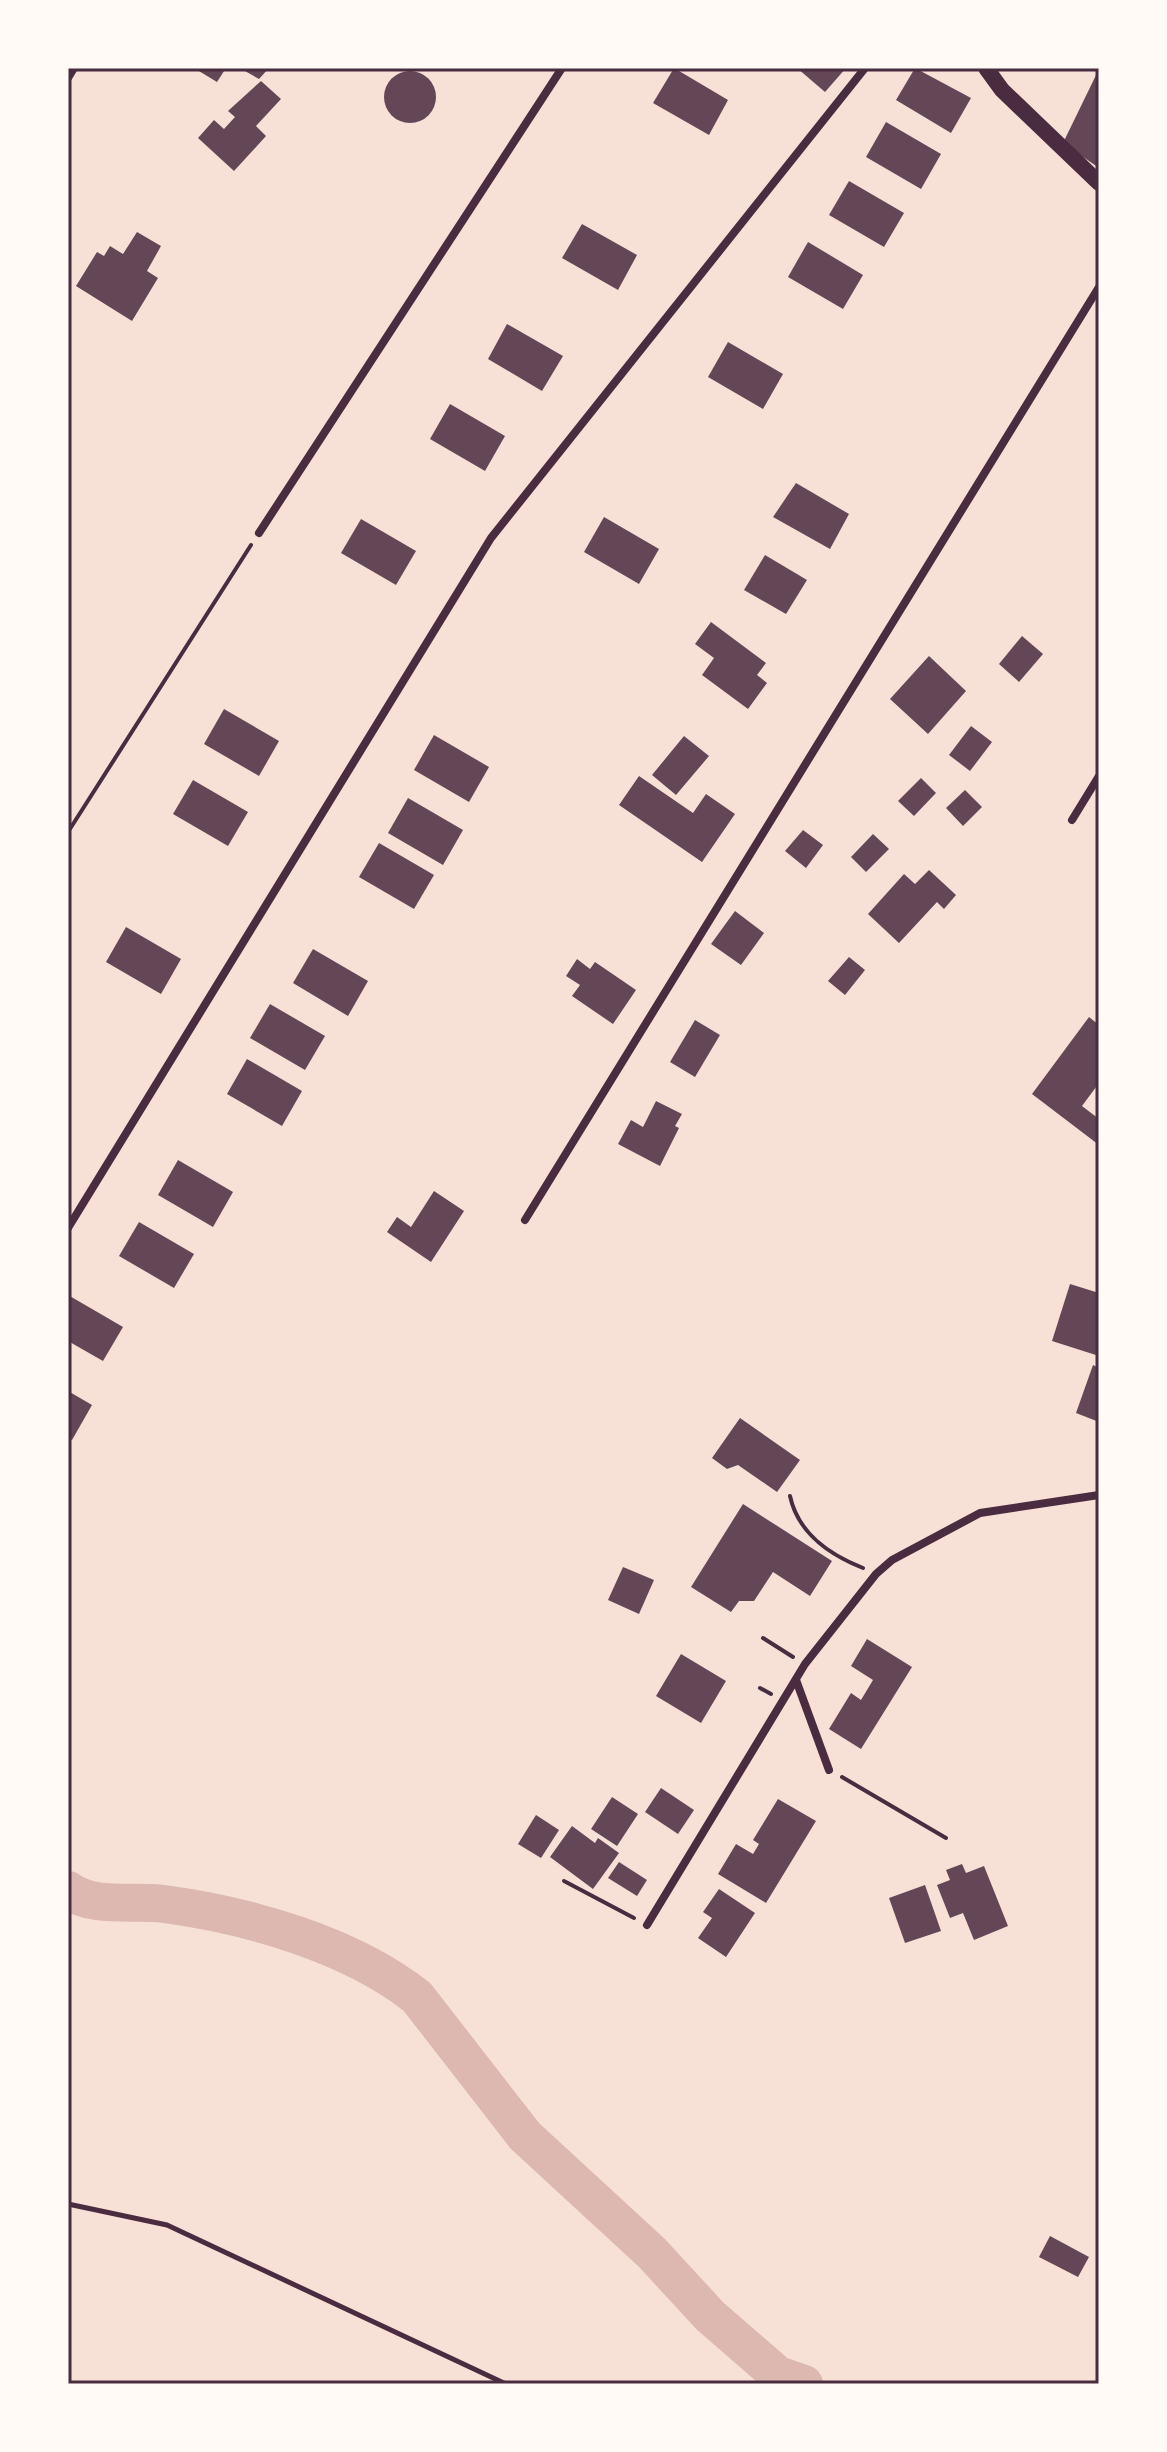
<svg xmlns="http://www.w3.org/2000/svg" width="1167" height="2452" viewBox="0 0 1167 2452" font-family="Karla,sans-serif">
<rect width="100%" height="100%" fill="#f7e1d7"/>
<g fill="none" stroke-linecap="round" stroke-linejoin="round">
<!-- river -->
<path stroke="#dcb8b0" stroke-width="38" d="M68 1890C93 1909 133 1900 164 1904 247 1915 350 1944 417 1997L525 2136 652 2253 710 2316 778 2375 804 2384"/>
</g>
<!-- building -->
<g fill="#644757">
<path d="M194 68H226L217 82Z"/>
<path d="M246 68H269L259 79 245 71Z"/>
<path d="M674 68 728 100 709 135 653 103Z"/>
<path d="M797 68H846L825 92Z"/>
<path d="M915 68 971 98 951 133 896 100Z"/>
<path d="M1099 69V168L1063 143Z"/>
<circle cx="410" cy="97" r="26"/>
<path d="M261 81 281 99 256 126 266 136 234 171 198 138 214 120 224 129 235 117 228 111Z"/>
<path d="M886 122 941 154 921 189 866 157Z"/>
<path d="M849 181 904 213 884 247 829 215Z"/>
<path d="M582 224 637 255 618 290 562 258Z"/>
<path d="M137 232 161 246 147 271 158 278 132 321 76 286 97 252 104 256 110 246 123 254Z"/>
<path d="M808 242 863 275 843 309 788 277Z"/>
<path d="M507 324 563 356 542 391 488 359Z"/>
<path d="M728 342 783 374 763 409 708 377Z"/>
<path d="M450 404 505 436 485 471 430 439Z"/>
<path d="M796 483 849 514 830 549 773 517Z"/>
<path d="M604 517 659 549 639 584 584 552Z"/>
<path d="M361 519 416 551 396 585 341 553Z"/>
<path d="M765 555 807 580 786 614 744 590Z"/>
<path d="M711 622 766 663 757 675 767 683 748 709 702 675 714 658 695 644Z"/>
<path d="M1022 636 1043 654 1019 682 999 664Z"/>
<path d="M929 656 966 691 928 734 890 699Z"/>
<path d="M224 709 279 741 259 776 204 744Z"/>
<path d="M971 726 992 742 970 771 949 755Z"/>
<path d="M434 735 489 767 469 802 414 770Z"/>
<path d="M684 736 709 756 676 795 652 775Z"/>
<path d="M639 776 693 813 706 794 735 814 702 862 619 805Z"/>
<path d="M921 778 936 793 914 816 898 801Z"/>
<path d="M193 780 248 812 228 846 173 814Z"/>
<path d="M965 790 982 807 963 826 946 808Z"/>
<path d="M408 798 463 830 443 865 388 833Z"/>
<path d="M803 830 823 845 806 868 785 851Z"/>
<path d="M873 834 889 849 866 872 851 857Z"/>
<path d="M379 843 434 875 414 909 359 877Z"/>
<path d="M929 870 956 895 944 909 937 902 899 943 868 914 904 874 915 884Z"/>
<path d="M735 911 764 933 741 965 711 944Z"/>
<path d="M126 927 181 959 161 994 106 962Z"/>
<path d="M313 949 368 981 348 1016 293 983Z"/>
<path d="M849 957 865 970 845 995 828 981Z"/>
<path d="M577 959 590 969 595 962 636 990 613 1024 572 996 580 985 566 976Z"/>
<path d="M270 1004 325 1036 305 1070 250 1038Z"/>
<path d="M1089 1017 1099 1025V1083L1082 1106 1099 1119V1145L1032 1094Z"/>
<path d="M695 1020 720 1035 695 1077 670 1062Z"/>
<path d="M247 1059 302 1091 282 1126 227 1094Z"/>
<path d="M656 1101 682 1114 675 1126 679 1128 660 1166 618 1144 631 1120 643 1127Z"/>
<path d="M178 1160 233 1192 213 1227 158 1195Z"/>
<path d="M434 1191 464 1211 431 1262 387 1232 397 1217 411 1227Z"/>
<path d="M139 1222 194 1254 174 1288 119 1256Z"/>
<path d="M1070 1284 1099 1293V1356L1052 1341Z"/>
<path d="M68 1295 123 1327 103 1361 68 1341Z"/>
<path d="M1093 1365 1099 1368V1422L1076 1413Z"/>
<path d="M68 1391 92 1405 72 1440 68 1438Z"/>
<path d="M740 1418 800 1460 777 1492 738 1465 727 1469 712 1458Z"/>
<path d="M743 1504 832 1561 810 1596 773 1572 754 1601H739L731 1612 691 1587Z"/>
<path d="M623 1567 654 1580 639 1614 608 1600Z"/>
<path d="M867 1639 912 1667 861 1749 829 1729 851 1693 861 1700 873 1680 851 1666Z"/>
<path d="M681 1654 726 1681 701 1723 656 1696Z"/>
<path d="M661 1788 694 1810 678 1834 645 1812Z"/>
<path d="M612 1797 638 1814 617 1846 591 1829Z"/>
<path d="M778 1799 816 1821 766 1903 718 1874 736 1844 753 1854 759 1844 753 1840Z"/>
<path d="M536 1815 559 1830 541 1858 518 1844Z"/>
<path d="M572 1826 595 1843 598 1838 619 1853 593 1889 550 1857Z"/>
<path d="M619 1862 647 1880 637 1896 608 1878Z"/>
<path d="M962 1864 966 1873 984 1866 1008 1926 974 1940 963 1913 950 1918 937 1885 950 1880 946 1870Z"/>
<path d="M925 1885 941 1931 905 1943 889 1898Z"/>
<path d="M719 1889 755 1913 726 1957 698 1938 712 1918 703 1912Z"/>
<path d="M1050 2236 1089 2257 1078 2277 1039 2257Z"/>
</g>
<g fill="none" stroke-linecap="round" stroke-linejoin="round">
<!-- path -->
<g stroke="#4a2c40" stroke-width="4">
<path d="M68 832 251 545"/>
<path d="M790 1496C798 1533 828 1554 863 1568"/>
<path d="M763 1638 793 1657"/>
<path d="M760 1688 771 1694"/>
<path d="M842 1777 946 1838"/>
<path d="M564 1881 634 1918"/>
</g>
<!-- service -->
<path stroke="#4a2c40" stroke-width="5" d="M68 2204 167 2225 506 2384"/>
<!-- minor -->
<g stroke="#4a2c40" stroke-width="8">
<path d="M68 78 74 68"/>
<path d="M259 533 562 68"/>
<path d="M1072 820 1099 776"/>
<path d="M525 1220 1099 287"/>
<path d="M68 1228 491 538 865 68"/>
<path d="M796 1680 829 1770"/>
<path d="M647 1925 805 1664 876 1574 892 1560 980 1513 1099 1495"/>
</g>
<!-- primary -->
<path stroke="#4a2c40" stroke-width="16" d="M986 68 1002 90 1099 183"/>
</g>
<!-- border -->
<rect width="1167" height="2452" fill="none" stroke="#fffaf5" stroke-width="140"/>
<rect x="70" y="70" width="1027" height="2312" fill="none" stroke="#4a2c40" stroke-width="3"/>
</svg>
